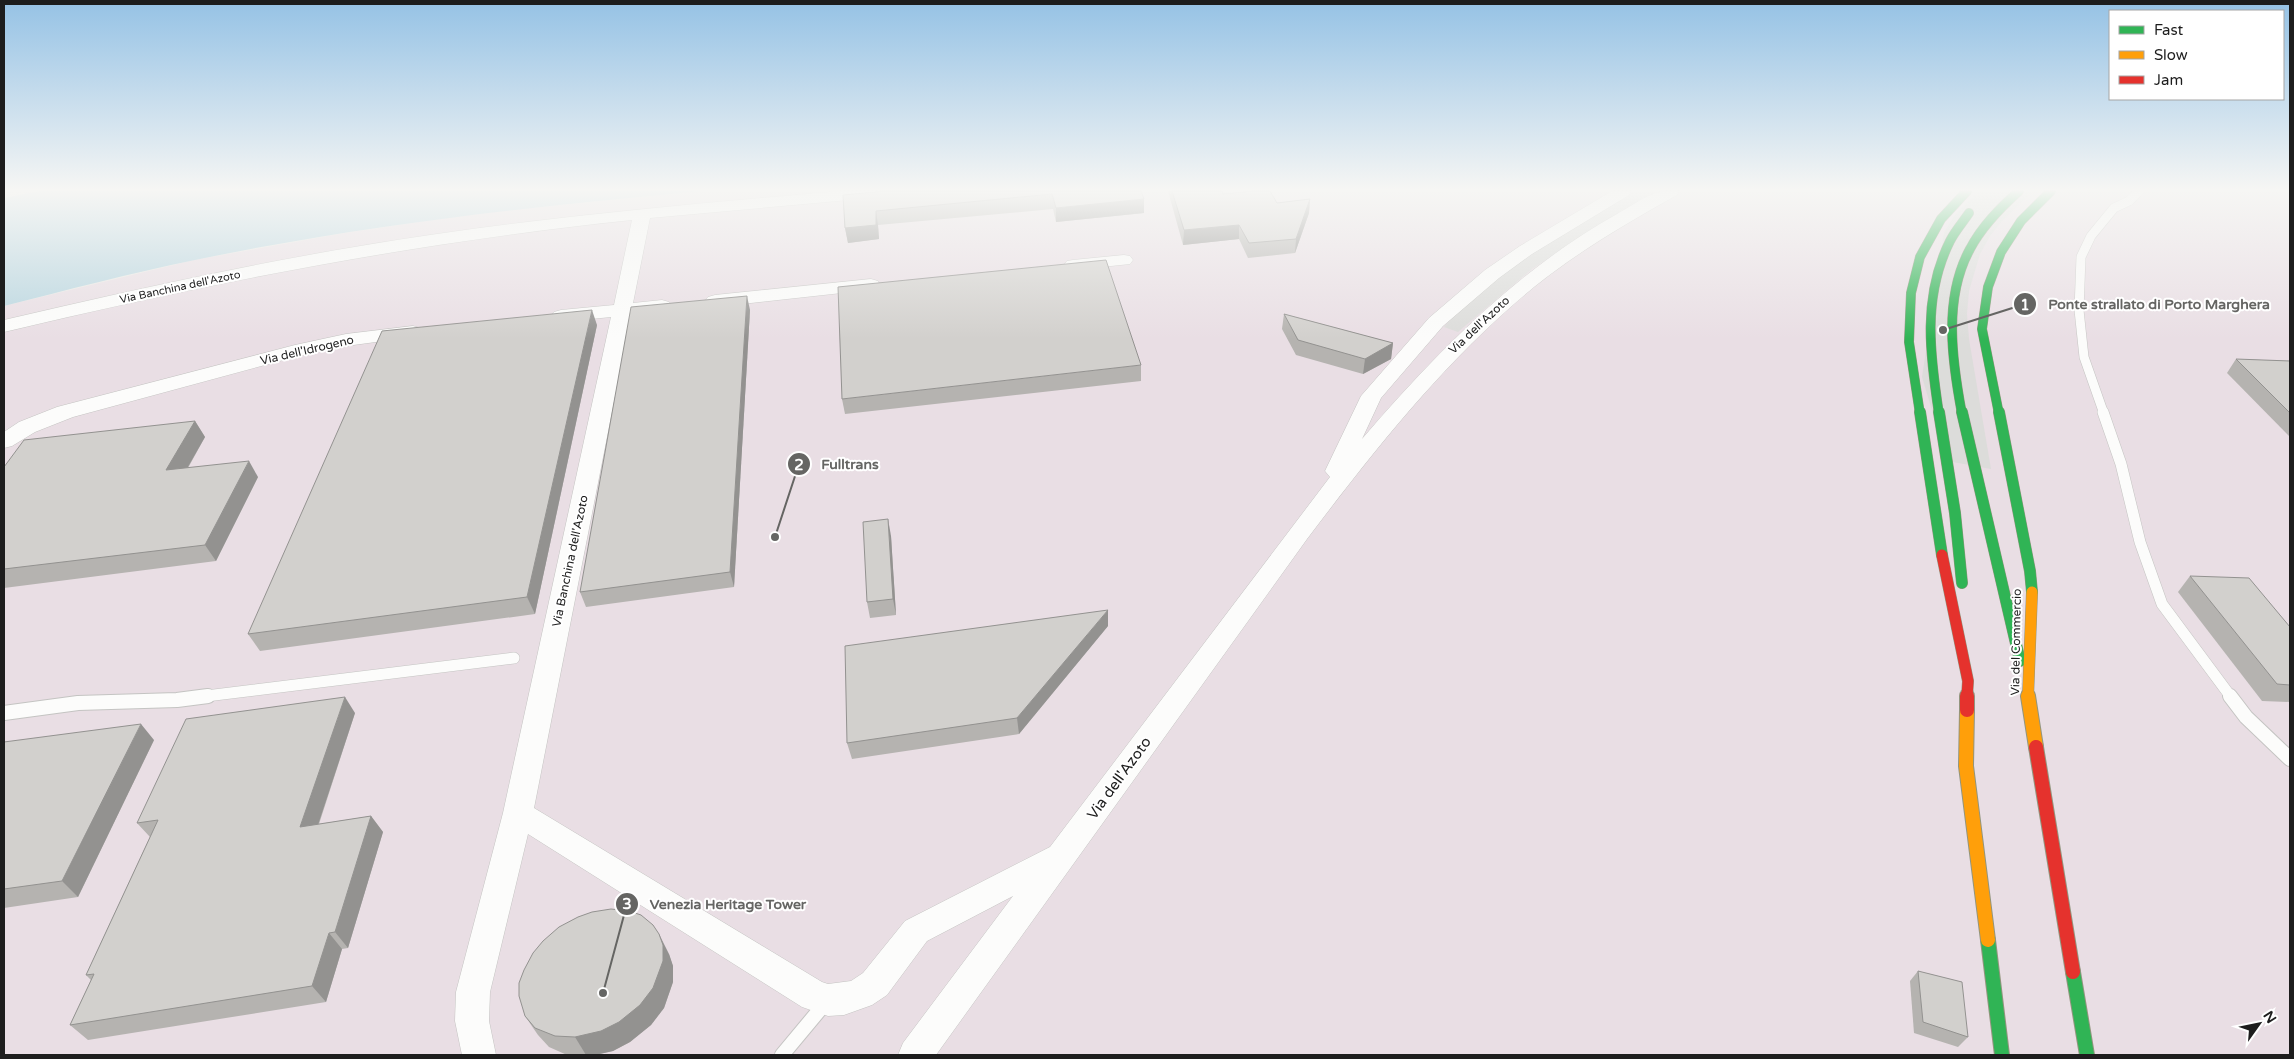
<svg xmlns="http://www.w3.org/2000/svg" width="2294" height="1059" viewBox="0 0 2294 1059" font-family="'Varela Round',sans-serif">
<rect width="100%" height="100%" fill="#ebeae6"/>
<!-- industrial -->
<path fill="#e9dee4" d="M704 191H2290V1055H4V306L194 260 345 233 480 213Z"/>
<!-- water -->
<path fill="#b9d6e0" d="M40 191H704C533 206 363 225 195 260 131 273 67 290 4 306V198Z"/>
<!-- pier -->
<g fill="#dcdcda">
<path d="M1636 191H1662L1596 226 1532 269 1458 332 1444 327 1461 308 1497 278 1540 248 1586 218Z"/>
<path d="M1978 191H2033L2002 221 1990 236 1980 254 1969 291 1967 314 1969 339 1991 469 1947 461 1922 377 1944 233 1954 216Z"/>
</g>
<g fill="none" stroke-linecap="round" stroke-linejoin="round">
<defs>
<path id="lane-far2" d="M2104 414 2084 357 2079 310 2081 257 2091 236 2114 208 2129 201 2139 191"/>
<g id="lane-far1">
<path d="M2103 412 2121 464 2140 542 2162 604 2231 697"/>
<path d="M198 697 514 658"/>
</g>
<g id="lane">
<path d="M2230 696 2246 717 2290 759"/>
<path d="M4 713 78 703 177 700 208 696"/>
<path d="M782 1055 827 1001"/>
</g>
<g id="street">
<path d="M841 191H901L899 195 893 196 650 218 633 303 662 300 669 302 672 306 669 310 631 315 534 808 822 982 828 984 851 981 863 973 905 921 1050 847 1330 477 1325 471 1361 396 1429 318 1485 270 1520 246 1612 191H1631L1629 195 1532 254 1499 278 1443 326 1381 398 1362 439C1436 353 1517 270 1617 214 1639 202 1654 188 1679 191L1677 195C1627 223 1579 251 1534 287 1446 359 1375 449 1307 539L936 1055H898L903 1043 1013 896 927 941 887 995 872 1005 844 1015 828 1016 802 1007 528 834 490 992 489 1021 496 1055H462L455 1021 456 992 503 813 611 317 561 322 554 320 551 316 554 312 561 310 614 305 632 220C420 242 212 282 4 332V320C145 287 286 256 430 235 566 215 703 203 841 191Z"/>
<path d="M1124 255 1130 256 1133 260 1130 264 1073 270 1067 269 1064 265 1067 261 1073 260Z"/>
<path d="M871 279 878 281 880 285 878 289 715 307 708 305 705 301 708 297 715 295Z"/>
<path d="M413 326 420 328 423 332 420 336 346 346 298 356 73 417 35 432 12 446 4 448V432L19 422 57 407 295 345 346 334Z"/>
</g>
<g id="fast-far2">
<path d="M1920 414 1909 342 1911 293 1920 257 1941 219 1967 191"/>
<path d="M1939 414C1930 355 1922 297 1950 241 1955 231 1963 222 1969 213"/>
<path d="M1962 414C1952 361 1943 298 1970 249 1982 226 2000 208 2019 191"/>
<path d="M1999 414 1982 329 1988 287 2001 252 2021 221 2051 191"/>
</g>
<g id="fast-far1">
<path d="M1920 412 1942 555"/>
<path d="M1939 412 1955 513 1962 583"/>
<path d="M1962 412 2020 661"/>
<path d="M1999 412 2030 571 2032 592"/>
</g>
<g id="fast">
<path d="M1988 940 2002 1055"/>
<path d="M2073 972 2087 1055"/>
</g>
<path id="slow-far1" d="M2028 697 2032 592"/>
<g id="slow">
<path d="M2028 696 2036 747"/>
<path d="M1967 710 1966 766 1988 940"/>
</g>
<path id="jam-far1" d="M1942 555 1968 681 1967 697"/>
<g id="jam">
<path d="M1967 710V696"/>
<path d="M2036 747 2073 972"/>
</g>
</defs>
<!-- lane-far2 casing -->
<use href="#lane-far2" stroke="#c4c4c2" stroke-width="10"/>
<!-- lane-far1 casing -->
<use href="#lane-far1" stroke="#c4c4c2" stroke-width="12"/>
<!-- lane casing -->
<use href="#lane" stroke="#c4c4c2" stroke-width="16"/>
<!-- street casing -->
<use href="#street" stroke="#c4c4c2" stroke-width="1"/>
<!-- fast-far2 casing -->
<use href="#fast-far2" stroke="#92957e" stroke-width="10"/>
<!-- fast-far1 casing -->
<use href="#fast-far1" stroke="#92957e" stroke-width="12"/>
<!-- fast casing -->
<use href="#fast" stroke="#92957e" stroke-width="16"/>
<!-- slow-far1 casing -->
<use href="#slow-far1" stroke="#92957e" stroke-width="12"/>
<!-- slow casing -->
<use href="#slow" stroke="#92957e" stroke-width="16"/>
<!-- jam-far1 casing -->
<use href="#jam-far1" stroke="#92957e" stroke-width="12"/>
<!-- jam casing -->
<use href="#jam" stroke="#92957e" stroke-width="16"/>
<!-- lane-far2 -->
<use href="#lane-far2" stroke="#fcfcfb" stroke-width="9"/>
<!-- lane-far1 -->
<use href="#lane-far1" stroke="#fcfcfb" stroke-width="11"/>
<!-- lane -->
<use href="#lane" stroke="#fcfcfb" stroke-width="14"/>
<!-- street -->
<use href="#street" fill="#fcfcfb" fill-rule="evenodd"/>
<!-- fast-far2 -->
<use href="#fast-far2" stroke="#30b455" stroke-width="9"/>
<!-- fast-far1 -->
<use href="#fast-far1" stroke="#30b455" stroke-width="11"/>
<!-- fast -->
<use href="#fast" stroke="#30b455" stroke-width="14"/>
<!-- slow-far1 -->
<use href="#slow-far1" stroke="#ff9f0a" stroke-width="11"/>
<!-- slow -->
<use href="#slow" stroke="#ff9f0a" stroke-width="14"/>
<!-- jam-far1 -->
<use href="#jam-far1" stroke="#e5322d" stroke-width="11"/>
<!-- jam -->
<use href="#jam" stroke="#e5322d" stroke-width="14"/>
</g>
<!-- wall -->
<g fill="#b5b3b0">
<path d="M1141 191 1144 213 1056 222 1053 209 878 225 879 239 848 243 845 228 843 195Z"/>
<path d="M1168 191H1222L1223 194 1277 203 1310 199 1309 213 1295 253 1248 258 1239 239 1183 245Z"/>
<path d="M750 310 734 587 586 607 580 592Z"/>
<path d="M1284 314 1393 343 1391 359 1363 374 1296 355 1282 329Z"/>
<path d="M597 325 535 614 260 651 248 634Z"/>
<path d="M2236 359 2290 361V437L2227 373Z"/>
<path d="M1141 365V381L845 414 842 399Z"/>
<path d="M195 421 205 437 188 468 258 477 216 561 4 588V467Z"/>
<path d="M891 536 896 615 870 618 867 602Z"/>
<path d="M2190 576 2290 627V702L2262 701 2178 592Z"/>
<path d="M1108 626 1019 734 852 759 847 743Z"/>
<path d="M355 713 319 824 371 816 383 832 348 948 342 949 326 1002 88 1040 70 1025 91 980 86 975 150 837 137 823Z"/>
<path d="M154 740 78 897 4 908V742Z"/>
<path d="M669 954 673 966V982L664 1008 651 1025 630 1042 613 1051 595 1055H567L549 1047 538 1035 525 1016Z"/>
<path d="M1918 971 1968 1037 1958 1047 1914 1033 1910 981Z"/>
</g>
<!-- shaded-wall -->
<g fill="#939290">
<path d="M1144 199V213L1056 222V208Z"/>
<path d="M1310 199 1309 213 1295 253 1296 239Z"/>
<path d="M876 211 878 225 879 239 848 243 845 228Z"/>
<path d="M1239 225V239L1183 245 1184 230Z"/>
<path d="M747 296 750 310 734 587 730 572Z"/>
<path d="M592 310 597 325 535 614 527 597Z"/>
<path d="M1393 343 1391 359 1363 374 1365 359Z"/>
<path d="M195 421 205 437 177 486 166 470Z"/>
<path d="M249 461 258 477 216 561 205 545Z"/>
<path d="M888 519 891 536 896 615 893 599Z"/>
<path d="M1108 610V626L1019 734 1017 718Z"/>
<path d="M345 697 355 713 312 843 300 827Z"/>
<path d="M141 724 154 740 78 897 62 881Z"/>
<path d="M371 816 383 832 348 948 335 932Z"/>
<path d="M329 933 342 949 326 1002 312 986Z"/>
<path d="M659 934 669 954 673 966V982L664 1008 651 1025 630 1042 613 1051 595 1055H586L575 1037Z"/>
</g>
<!-- building -->
<g fill="#d2d0cd" stroke="#939290">
<path d="M886 191H1141L1144 199 1056 208 1052 194 876 211V225L845 228 843 195Z"/>
<path d="M1172 191H1222L1223 194 1255 191H1270L1277 203 1310 199 1296 239 1249 243 1239 225 1184 230Z"/>
<path d="M1106 260 1141 365 842 399 838 287Z"/>
<path d="M747 296 730 572 580 592 631 307Z"/>
<path d="M592 310 527 597 248 634 382 331Z"/>
<path d="M1284 314 1393 343 1365 359 1298 340Z"/>
<path d="M2236 359 2290 361V413Z"/>
<path d="M195 421 166 470 249 461 205 545 4 569V467L24 440Z"/>
<path d="M888 519 893 599 867 602 863 522Z"/>
<path d="M2190 576 2249 578 2290 627V685L2277 684Z"/>
<path d="M1108 610 1017 718 847 743 845 646Z"/>
<path d="M345 697 300 827 371 816 335 932 329 933 312 986 70 1025 94 974 86 975 158 820 137 823 186 719Z"/>
<path d="M141 724 62 881 4 889V742Z"/>
<path d="M611 909 629 911 641 915 653 925 659 934 663 945V961L653 988 640 1005 619 1022 601 1031 575 1037 555 1036 535 1028 525 1016 519 996V983L524 970 533 953 543 941 559 927 578 917 592 912Z"/>
<path d="M1918 971 1962 982 1968 1037 1923 1022Z"/>
</g>
<!-- sky -->
<linearGradient id="sky" x2="0" y2="1"><stop stop-color="#95c2e5"/><stop offset="0.56" stop-color="#f6f6f4"/><stop offset="1" stop-color="#f6f6f4" stop-opacity="0"/></linearGradient>
<rect width="2294" height="339" fill="url(#sky)"/>
<g text-anchor="middle" dominant-baseline="central" stroke-width="4" stroke-linejoin="round" paint-order="stroke">
<!-- far-street labels -->
<g font-size="11" fill="#1d1d1d" stroke="#fff">
<text transform="translate(180 287) rotate(-12)">Via Banchina dell'Azoto</text>
</g>
<!-- street labels -->
<g font-size="12" fill="#1d1d1d" stroke="#fff">
<text transform="translate(1479 325) rotate(-43)">Via dell'Azoto</text>
<text transform="translate(307 350) rotate(-13)">Via dell'Idrogeno</text>
<text transform="translate(570 561) rotate(-78)">Via Banchina dell'Azoto</text>
<text transform="translate(2016 642) rotate(-89)">Via del Commercio</text>
</g>
<!-- near-street labels -->
<g font-size="15" fill="#1d1d1d" stroke="#fff">
<text transform="translate(1119 778) rotate(-54)">Via dell'Azoto</text>
</g>
</g>
<!-- callouts -->
<path fill="none" stroke="#656563" stroke-width="2" d="M1943 330L2025 304M775 537L799 464M603 993L627 904"/>
<g fill="#656563" stroke="#fff" stroke-width="2">
<circle cx="1943" cy="330" r="5"/>
<circle cx="775" cy="537" r="5"/>
<circle cx="603" cy="993" r="5"/>
<circle cx="2025" cy="304" r="12"/>
<circle cx="799" cy="464" r="12"/>
<circle cx="627" cy="904" r="12"/>
</g>
<g font-size="15" text-anchor="middle" font-weight="bold" fill="#fff">
<text x="2025" y="310">1</text>
<text x="799" y="470">2</text>
<text x="627" y="909">3</text>
</g>
<g font-size="14" text-anchor="middle" font-weight="bold" fill="#656563" stroke="#fff" stroke-width="4" stroke-linejoin="round" paint-order="stroke">
<text x="2159" y="309">Ponte strallato di Porto Marghera</text>
<text x="850" y="469">Fulltrans</text>
<text x="728" y="909">Venezia Heritage Tower</text>
</g>
<!-- border -->
<rect width="2294" height="1059" fill="none" stroke="#1d1d1d" stroke-width="10"/>
<!-- legend -->
<rect x="2109" y="10" width="175" height="90" fill="#ffffff" stroke="#a5a5a5"/>
<rect x="2119" y="26" width="25" height="8" fill="#30b455" stroke="#a5a5a5"/>
<text x="2154" y="35" font-size="15" fill="#1d1d1d">Fast</text>
<rect x="2119" y="51" width="25" height="8" fill="#ff9f0a" stroke="#a5a5a5"/>
<text x="2154" y="60" font-size="15" fill="#1d1d1d">Slow</text>
<rect x="2119" y="76" width="25" height="8" fill="#e5322d" stroke="#a5a5a5"/>
<text x="2154" y="85" font-size="15" fill="#1d1d1d">Jam</text>
<!-- north arrow -->
<g transform="translate(2259 1024) rotate(57)" stroke="#ffffff" stroke-width="4" paint-order="stroke">
<path d="M0-4L9 19L0 12L-9 19Z" fill="#1d1d1d"/>
<text y="-8" font-size="14" font-weight="bold" text-anchor="middle" fill="#1d1d1d">N</text>
</g>
</svg>
